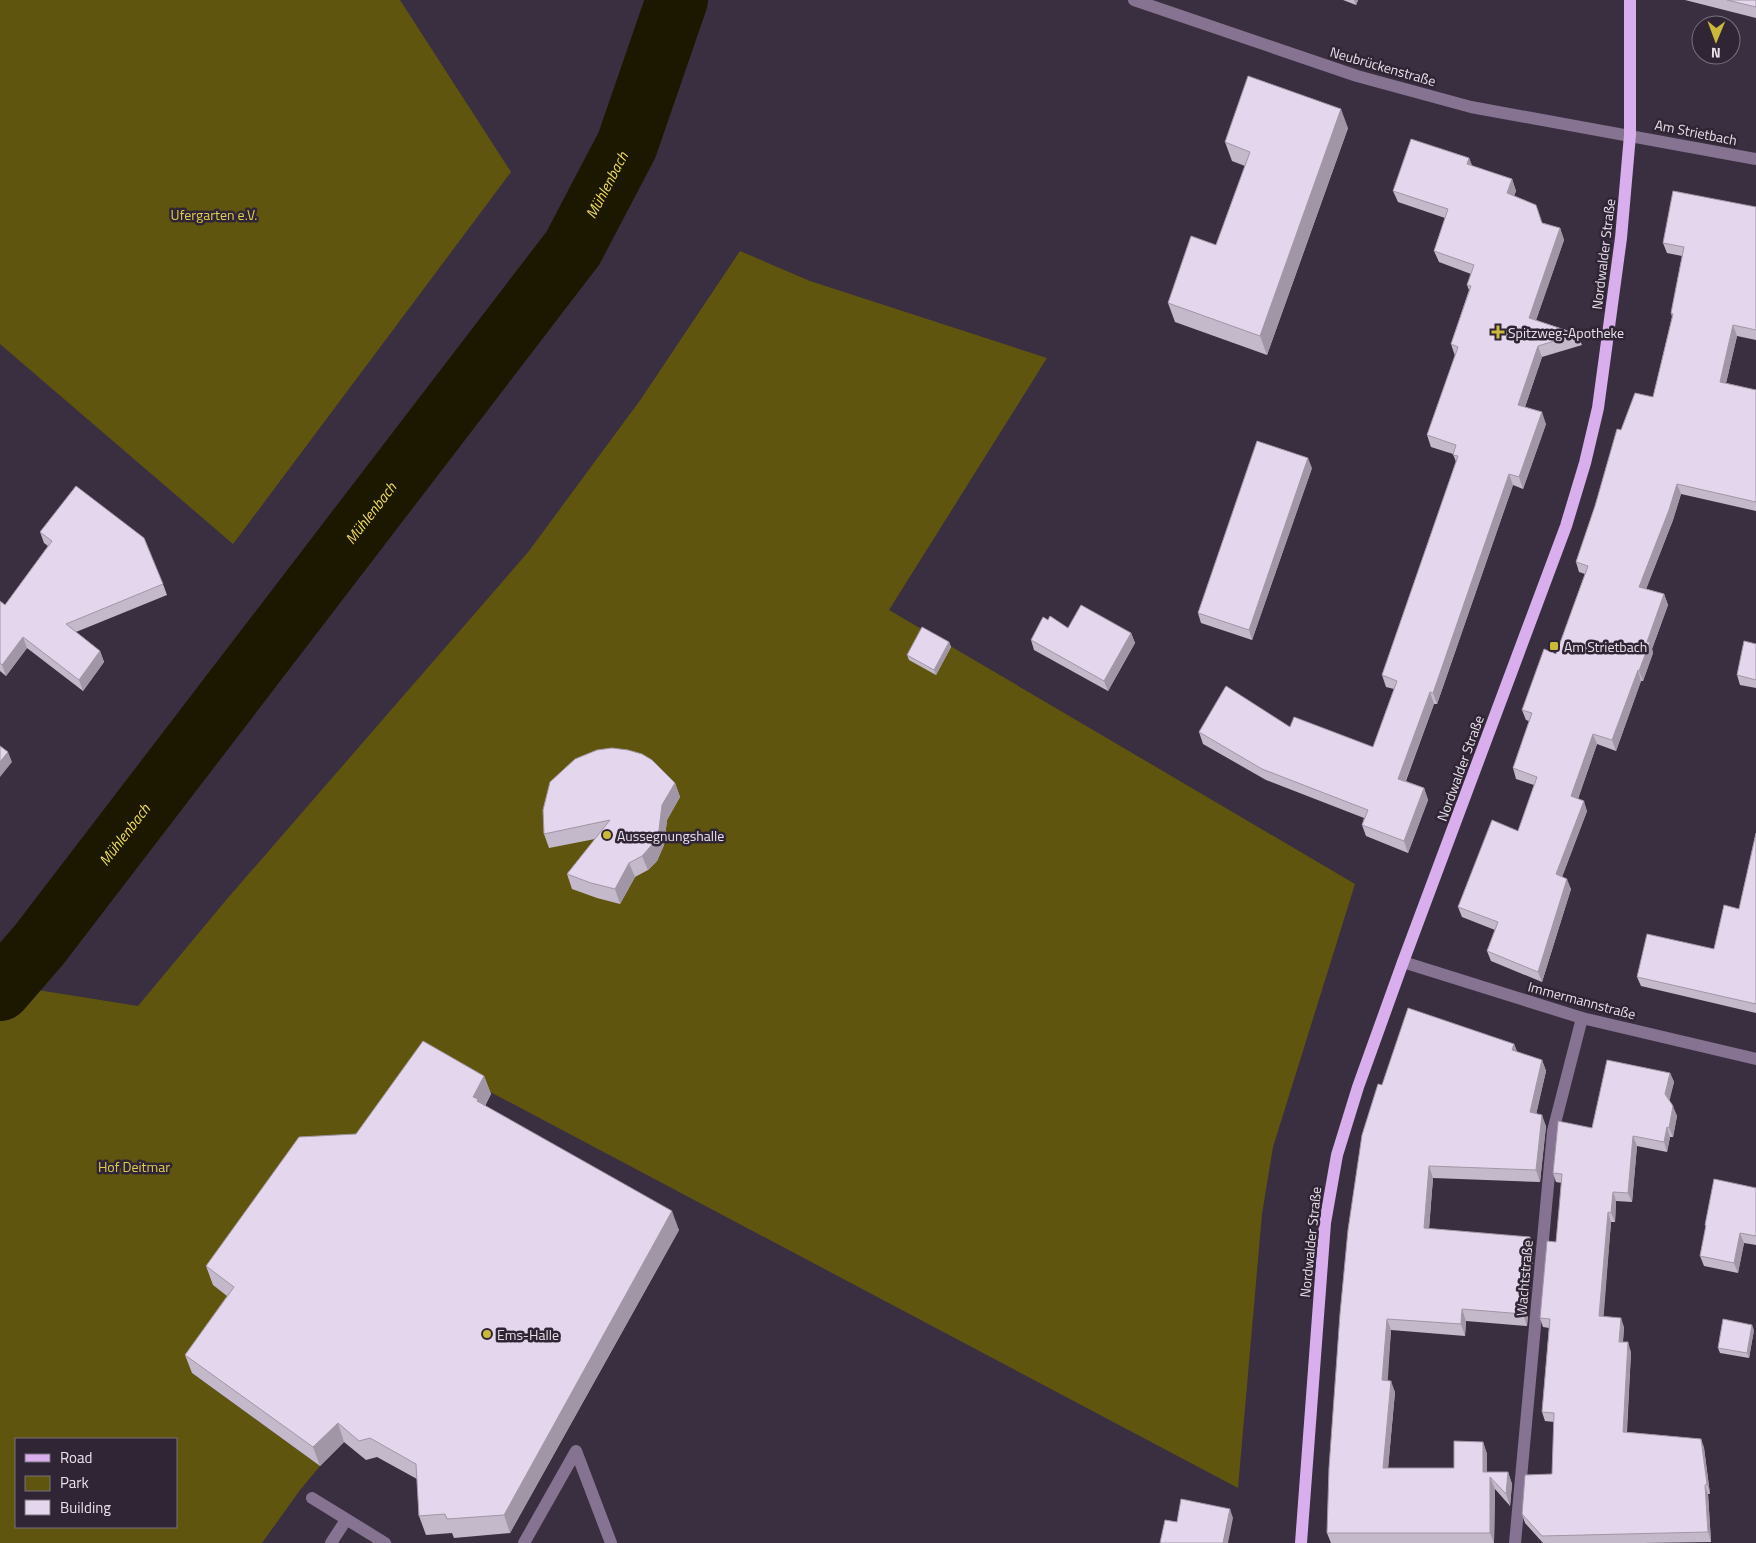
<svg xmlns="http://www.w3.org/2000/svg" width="1756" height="1543" viewBox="0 0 1756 1543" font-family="'Titillium Web',sans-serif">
<rect width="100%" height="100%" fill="#3a2f40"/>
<!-- green -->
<g fill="#5f550f" fill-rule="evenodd">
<path d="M0 0H400L511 172 233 544 0 344Z"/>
<path d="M740 251 810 281 1047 358 889 610 1355 884 1273 1147 1262 1214 1238 1488 430 1060 213 1285 240 1305 192 1373 320 1466 300 1490 262 1543H0V984L138 1006 227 899 529 551 641 399ZM16 1439H176V1527H16Z"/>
</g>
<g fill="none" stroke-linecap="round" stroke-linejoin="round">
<!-- river -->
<path stroke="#1c1800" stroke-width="62" id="s1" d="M0 990 39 945 573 248 627 145 677 0"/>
<!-- minor -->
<g stroke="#867291" stroke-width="12">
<path d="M1134 0 1357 76 1471 107 1756 159"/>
<path d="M1403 962 1582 1018 1756 1059"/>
<path d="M312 1498 385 1543"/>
<path d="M331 1543 346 1520"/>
<path d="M524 1543 576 1451 611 1543"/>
<path d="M1515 1543 1553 1131 1582 1018"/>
</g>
<!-- major -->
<path stroke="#d8aeed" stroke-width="12" d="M1301 1543 1325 1223 1337 1155 1358 1087 1403 962 1566 526 1585 463 1598 408 1621 238 1630 135V0"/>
</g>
<!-- wall -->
<g fill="#c4b8cb">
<path d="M1343 0H1358L1356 5Z"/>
<path d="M1685 0H1756V18Z"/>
<path d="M1348 128 1267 355 1175 322 1168 303 1216 245 1245 166 1232 161 1225 142Z"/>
<path d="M1469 158 1472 166 1512 179 1516 191 1514 196 1543 223 1560 228 1564 240 1536 320 1577 334 1582 345 1542 357 1525 407 1546 424 1523 489 1513 485 1437 704H1434L1406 781 1424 788 1428 800 1408 853 1366 836 1362 825 1364 818 1266 780 1203 744 1199 732 1290 727 1373 747 1394 689 1386 687 1382 675 1456 462 1453 454 1431 447 1427 435 1455 356 1451 344 1469 290 1467 285 1471 274 1439 262 1434 251 1445 218 1398 202 1393 191Z"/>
<path d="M1756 207V340L1737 336 1726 383 1756 390V511L1681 494 1673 520 1646 589 1664 594 1668 605 1652 649 1653 653 1643 681H1641L1616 751 1597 744 1578 799 1587 811 1562 877 1571 889 1542 982 1491 961 1487 951 1495 930 1462 917 1458 907 1518 831 1534 785 1516 779 1513 768 1529 721 1526 720 1522 710 1556 654 1585 574 1579 572 1576 562 1621 430 1653 397 1672 317 1671 313 1682 256 1667 253 1663 243Z"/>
<path d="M1312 468 1252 640 1201 623 1198 613Z"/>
<path d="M40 532 163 584 167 595 76 632 100 651 104 662 83 691 27 648 6 676 0 671V601L5 605 48 546 44 543Z"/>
<path d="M1068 628 1131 633 1135 643 1108 691 1034 650 1031 640Z"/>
<path d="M949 642 951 647 936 675 909 660 907 655Z"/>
<path d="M1756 644V688L1740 685 1737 675Z"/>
<path d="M675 783 680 797 667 820 664 845 657 861 648 870 635 877 620 904 597 898 572 889 567 874 595 839 549 848 544 834Z"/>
<path d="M1756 833V1013L1641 986 1637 977 1714 949 1739 909Z"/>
<path d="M1514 1044 1517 1052 1542 1060 1546 1071 1536 1114 1546 1126 1540 1182 1433 1178 1429 1229 1530 1237 1534 1249 1527 1326 1466 1321 1465 1336 1391 1330 1387 1380 1395 1392 1388 1468H1454L1483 1442 1487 1454V1472H1508L1512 1484 1510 1506 1495 1489 1494 1543H1331L1327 1533 1382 1085Z"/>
<path d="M1670 1073 1674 1082 1669 1100 1677 1116 1673 1137H1670L1667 1152 1637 1146 1632 1202 1616 1201 1615 1222H1611L1603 1316 1624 1327 1623 1342 1631 1352 1627 1432 1701 1439 1704 1448 1710 1494H1708L1711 1542 1644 1543H1543L1525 1523 1522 1514 1552 1474 1554 1422 1545 1421 1542 1412 1549 1328 1543 1327 1540 1318 1556 1242 1562 1183 1556 1182 1553 1173 1592 1128Z"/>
<path d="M484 1076 491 1094 485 1106 679 1230 510 1533 454 1538 452 1533 426 1535 419 1516 417 1479 377 1457 366 1460 344 1442 320 1466 192 1373 185 1355 227 1296 213 1285 206 1266 356 1134Z"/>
<path d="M1756 1188V1245L1744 1243 1738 1273 1704 1266 1700 1256 1706 1228 1705 1225Z"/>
<path d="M1754 1330 1749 1358 1720 1353 1718 1348Z"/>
</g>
<!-- shaded-wall -->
<g fill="#a096a5">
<path d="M1354 0H1358L1356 5Z"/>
<path d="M1341 109 1348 128 1267 355 1260 336Z"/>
<path d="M1469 158 1474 170 1467 164Z"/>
<path d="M1512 179 1516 191 1511 204 1507 193Z"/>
<path d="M1560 228 1564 240 1533 329 1529 318Z"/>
<path d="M1733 325 1737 336 1724 392 1720 382Z"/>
<path d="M1538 346 1542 357 1522 416 1518 405Z"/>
<path d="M1542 412 1546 424 1523 489 1519 477Z"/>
<path d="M1308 458 1312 468 1252 640 1249 630Z"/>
<path d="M1509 474 1513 485 1437 704 1433 693Z"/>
<path d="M1677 484 1681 494 1673 520 1643 597 1639 587Z"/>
<path d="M1664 594 1668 605 1652 649 1653 653 1643 681 1639 671 1647 642Z"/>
<path d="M1131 633 1135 643 1108 691 1104 681Z"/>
<path d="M23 637 27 648 6 676 2 665Z"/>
<path d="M949 642 951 647 936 675 934 670Z"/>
<path d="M100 651 104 662 83 691 79 680Z"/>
<path d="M1638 670 1641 681 1616 751 1612 740Z"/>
<path d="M1430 692 1434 704 1402 790 1398 779Z"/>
<path d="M1593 734 1597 744 1575 807 1571 796Z"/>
<path d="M8 752 12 762 0 777V762Z"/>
<path d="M675 783 680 797 667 820 664 845 657 861 648 870 642 856 662 805Z"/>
<path d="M1424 788 1428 800 1408 853 1404 841Z"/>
<path d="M1584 801 1587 811 1559 885 1556 874Z"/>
<path d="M629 863 635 877 620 904 615 889Z"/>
<path d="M1567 879 1571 889 1542 982 1538 972Z"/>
<path d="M1514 1044 1519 1056 1512 1050Z"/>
<path d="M1542 1060 1546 1071 1534 1124 1530 1112Z"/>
<path d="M1670 1073 1674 1082 1669 1103 1665 1094Z"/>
<path d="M484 1076 491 1094 482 1110 473 1097Z"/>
<path d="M1673 1106 1677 1116 1673 1137 1669 1128Z"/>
<path d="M1542 1115 1546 1126 1540 1182 1536 1170Z"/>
<path d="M1667 1127 1670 1137 1667 1152 1664 1142Z"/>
<path d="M1633 1136 1637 1146 1632 1202 1628 1193Z"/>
<path d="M1429 1166 1433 1178 1428 1240 1424 1228Z"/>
<path d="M1613 1192 1616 1201 1615 1222 1611 1213Z"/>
<path d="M672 1211 679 1230 510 1533 504 1515Z"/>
<path d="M1608 1212 1611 1222 1603 1325 1599 1316Z"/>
<path d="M1740 1233 1744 1243 1738 1273 1734 1263Z"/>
<path d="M1530 1237 1534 1249 1527 1326 1523 1314Z"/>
<path d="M1462 1309 1466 1321 1465 1336 1461 1324Z"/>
<path d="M1621 1318 1624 1327 1622 1351 1619 1342Z"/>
<path d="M1387 1319 1391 1330 1387 1392 1382 1380Z"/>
<path d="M1752 1325 1754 1330 1749 1358 1747 1353Z"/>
<path d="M1628 1342 1631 1352 1626 1441 1623 1432Z"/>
<path d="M1391 1381 1395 1392 1387 1480 1383 1468Z"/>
<path d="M338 1423 344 1442 320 1466 313 1447Z"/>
<path d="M1701 1439 1704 1448 1710 1494 1707 1484Z"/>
<path d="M1483 1442 1487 1454V1483L1483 1472Z"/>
<path d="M1508 1472 1512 1484 1510 1506 1506 1494Z"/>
<path d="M1490 1477 1495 1489 1494 1543 1490 1533Z"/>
<path d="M1705 1485 1708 1494 1711 1542 1708 1532Z"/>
<path d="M1230 1509 1233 1518 1228 1543H1223Z"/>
</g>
<!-- building -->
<g fill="#e4d6ec" stroke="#a096a5">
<path d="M1727 0H1756V7Z"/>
<path d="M1248 76 1341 109 1260 336 1168 303 1191 236 1216 245 1250 152 1225 142Z"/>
<path d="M1411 139 1469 158 1467 164 1512 179 1507 193 1536 205 1542 223 1560 228 1529 318 1577 334 1538 346 1518 405 1542 412 1519 477 1509 474 1433 693 1430 692 1398 779 1424 788 1404 841 1362 825 1368 810 1262 769 1199 732 1226 686 1290 727 1294 717 1373 747 1397 681 1382 675 1458 456 1453 455 1456 445 1427 435 1458 347 1451 344 1471 286 1467 285 1474 265 1434 251 1448 209 1393 191Z"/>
<path d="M1673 191 1756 207V330L1733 325 1720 382 1756 390V502L1677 484 1669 510 1639 587 1664 594 1647 642H1650L1639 671 1638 670 1612 740 1593 734 1571 796 1584 801 1556 874 1567 879 1538 972 1487 951 1498 922 1458 907 1492 820 1518 831 1537 777 1513 768 1532 713 1522 710 1544 649 1556 654 1588 566 1576 562 1595 506 1617 429 1621 430 1635 393 1653 397 1673 314 1671 313 1684 247 1663 243Z"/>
<path d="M1257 441 1308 458 1249 630 1198 613Z"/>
<path d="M76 486 144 538 163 584 66 624 100 651 79 680 23 637 2 665 0 663V601L5 605 52 541 40 532Z"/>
<path d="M1081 605 1131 633 1104 681 1031 640 1043 617 1048 620 1050 616 1068 628Z"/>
<path d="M922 627 949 642 934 670 907 655Z"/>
<path d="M1744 641 1756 644V680L1737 675Z"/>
<path d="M0 746 8 752 0 762Z"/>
<path d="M612 748 628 750 642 754 652 760 675 783 662 805 659 830 651 846 642 856 629 863 615 889 591 883 567 874 610 820 544 834 543 810 550 782 575 759 597 750Z"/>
<path d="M1756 833V1004L1637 977 1647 934 1714 949 1724 905 1739 909Z"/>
<path d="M1408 1008 1514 1044 1512 1050 1542 1060 1530 1112 1542 1115 1536 1170 1429 1166 1424 1228 1530 1237 1523 1314 1462 1309 1461 1324 1387 1319 1382 1380 1391 1381 1383 1468H1454V1441L1483 1442V1472H1508L1506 1494 1490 1477V1533H1327L1329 1468 1340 1314 1348 1230 1362 1135 1378 1084 1382 1085Z"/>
<path d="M423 1041 484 1076 473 1097 478 1099 477 1101 672 1211 504 1515 447 1519 445 1514 419 1516 416 1464 370 1438 359 1441 338 1423 313 1447 185 1355 234 1287 206 1266 299 1137 356 1134Z"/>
<path d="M1607 1060 1670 1073 1665 1094 1673 1106 1669 1128 1667 1127 1664 1142 1633 1136 1628 1193 1613 1192 1611 1213 1608 1212 1599 1316 1621 1318 1619 1342H1628L1623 1432 1701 1439 1707 1484 1705 1485 1708 1532 1542 1536 1522 1514 1525 1475 1552 1474 1554 1413 1542 1412 1550 1319 1540 1318 1547 1241 1556 1242 1559 1209 1562 1174 1553 1173 1558 1123V1121L1592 1128Z"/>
<path d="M1714 1179 1756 1188V1236L1740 1233 1734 1263 1700 1256 1706 1225H1705Z"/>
<path d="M1723 1319 1752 1325 1747 1353 1718 1348Z"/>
<path d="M1181 1499 1230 1509 1223 1543H1160L1165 1520 1177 1522Z"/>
</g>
<!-- markers -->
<g fill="#cbb939" stroke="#302535" stroke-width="2">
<path d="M1495.5 324.5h5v5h5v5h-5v5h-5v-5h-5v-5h5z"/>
<rect x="1549" y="641" width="10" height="10" rx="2.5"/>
<circle cx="607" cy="835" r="5"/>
<circle cx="487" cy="1334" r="5"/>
</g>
<g text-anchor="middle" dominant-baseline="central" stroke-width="5" stroke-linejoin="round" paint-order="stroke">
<!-- street labels -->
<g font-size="14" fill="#e8e1eb" stroke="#302535">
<text transform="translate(1383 66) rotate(16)">Neubrückenstraße</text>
<text transform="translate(1696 132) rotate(11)">Am Strietbach</text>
<text transform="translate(1603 254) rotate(-83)">Nordwalder Straße</text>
<text transform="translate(1460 768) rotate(-70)">Nordwalder Straße</text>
<text transform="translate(1582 1000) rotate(15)">Immermannstraße</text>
<text transform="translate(1310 1242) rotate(-84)">Nordwalder Straße</text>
<text transform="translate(1524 1278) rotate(-85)">Wachtstraße</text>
</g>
<!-- park labels -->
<g font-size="14" fill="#dfcd4f" stroke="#302535">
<text x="214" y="214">Ufergarten e.V.</text>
<text x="134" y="1166">Hof Deitmar</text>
</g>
<!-- poi labels -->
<g font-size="14" fill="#e8e1eb" stroke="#302535" text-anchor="start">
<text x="1508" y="332">Spitzweg-Apotheke</text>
<text x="1564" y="646">Am Strietbach</text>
<text x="617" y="835">Aussegnungshalle</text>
<text x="497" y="1334">Ems-Halle</text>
</g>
<!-- water labels -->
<g font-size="15" font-style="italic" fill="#eddb5f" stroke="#302535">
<text stroke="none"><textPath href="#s1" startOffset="1009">Mühlenbach</textPath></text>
<text stroke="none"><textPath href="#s1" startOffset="604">Mühlenbach</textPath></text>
<text stroke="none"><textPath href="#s1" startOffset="199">Mühlenbach</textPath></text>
</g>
</g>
<!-- legend -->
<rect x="15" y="1438" width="162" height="90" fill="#302535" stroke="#7a707e"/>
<rect x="25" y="1454" width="25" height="8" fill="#d8aeed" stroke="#7a707e"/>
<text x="60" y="1463" font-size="15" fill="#e8e1eb">Road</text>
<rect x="25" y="1476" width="25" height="15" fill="#5f550f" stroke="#7a707e"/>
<text x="60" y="1488" font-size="15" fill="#e8e1eb">Park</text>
<rect x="25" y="1500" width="25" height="15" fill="#e4d6ec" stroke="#7a707e"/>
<text x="60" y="1513" font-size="15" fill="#e8e1eb">Building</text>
<!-- north arrow -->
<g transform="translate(1716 40) rotate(181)"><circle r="24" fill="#302535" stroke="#7a707e"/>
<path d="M0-4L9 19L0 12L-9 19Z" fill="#cbb939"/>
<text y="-8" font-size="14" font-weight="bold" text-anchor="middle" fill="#e8e1eb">N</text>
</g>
</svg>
